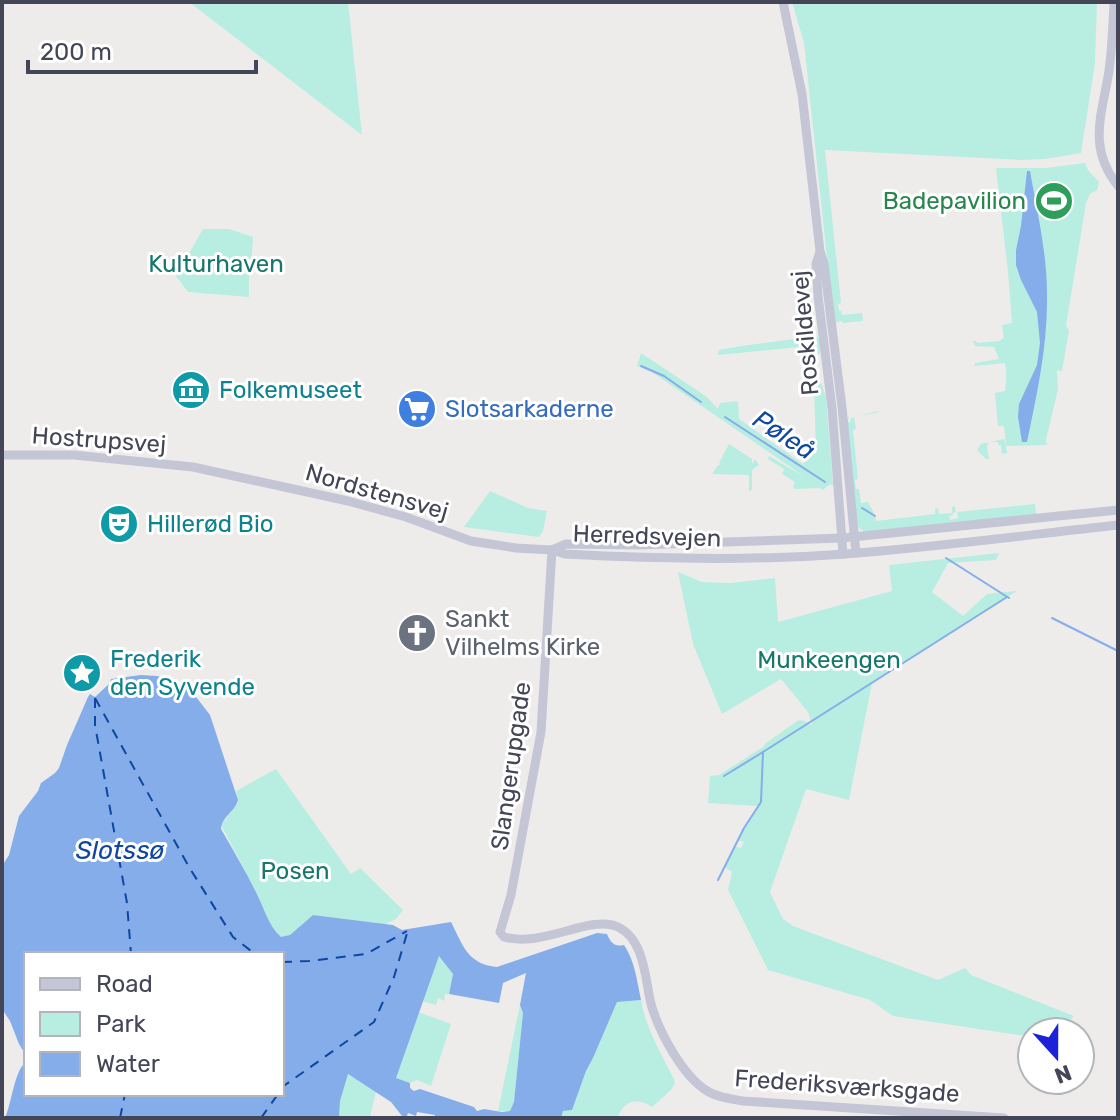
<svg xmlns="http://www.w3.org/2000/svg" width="1120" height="1120" viewBox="0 0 1120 1120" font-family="Rubik,sans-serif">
<rect width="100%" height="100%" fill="#eeeceb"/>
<!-- green -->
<g fill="#b8ede2">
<path d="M189 2H348L362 135Z"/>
<path d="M792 2H1097L1095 63 1081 153 1045 159 1021 160 825 150 841 303 838 304 839 310 841 311 842 315 862 313 863 321 843 323 842 321 834 323 804 43Z"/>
<path d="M1085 163 1088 170 1099 182 1097 190 1090 194 1086 203 1066 326 1069 331 1062 371 1057 370 1058 389 1046 440 1047 445 1006 446 1007 453 1002 454 1001 445H998V442H989L987 447 989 459H986L977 450 981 444 1004 439 1006 445 1004 426H998L995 393 1005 391C1006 382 1007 372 1005 363L974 366 975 363 999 359 994 347 975 346 973 341H976L977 343 999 341 1004 338 1002 325 1012 323 1008 272 996 168H1046Z"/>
<path d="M203 229H229L253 237 251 267 245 266 244 273 249 274V297L188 292 176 276Z"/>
<path d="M815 335 820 339V354H818L817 342H815L814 339 801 341V344H815L818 374 826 397 833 486 830 484 823 490 820 488 795 489 793 487 795 482 782 474 784 469 768 459 769 456 805 477 652 372 637 366 641 353 707 397 718 409 720 403 738 401 739 419 803 464 812 453 816 454 814 384 810 346 718 355 719 350C751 343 783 342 815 335Z"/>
<path d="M878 411 879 412 854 417 856 429 853 430 858 479 855 480 856 489H859L861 503 868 502C871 509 876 513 876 521L935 514V509L938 508 939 514 952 513V507L955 506 956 512 953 513V515L949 516 950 520 958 518 957 512 1035 504 1036 515 866 532 860 529 856 523 845 422 849 416 848 422H850L851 418Z"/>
<path d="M729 444 752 459V464L755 459 759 465 752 470V490L749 491V475L712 474 718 465H721L719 463Z"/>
<path d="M490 491 528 508 547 511 543 531 539 537 464 527Z"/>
<path d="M999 553 996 560 948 563 932 592 963 616 987 594 1017 591 872 683 849 800 806 789 770 892 783 919 793 926 938 980 965 968 971 975 1074 1016 1060 1032H1032V1037L893 1016 870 1000 768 970 728 890 732 872 725 867 735 846 741 848 744 842 738 840 758 806 708 803 710 776 719 775 763 747 766 743 797 721C805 718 807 724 812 725L808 712 781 679 722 714 693 644 678 572 702 582 731 583 775 578 778 622 892 591 889 565Z"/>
<path d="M276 769 351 874 360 868 403 910 396 919 385 924 313 915 290 935 282 938 268 921 258 895 221 825 238 803 236 791Z"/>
<path d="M439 955 453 974 449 994H445L444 1001 438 998 436 1005 422 1001Z"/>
<path d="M641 1000C646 1028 660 1052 673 1077L675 1083 671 1090 652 1107C638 1097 622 1101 618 1118H561L563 1111 572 1110 586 1071 593 1058 617 1002Z"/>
<path d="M520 1005 523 1013 514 1103 510 1111H498Z"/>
<path d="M418 1012 451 1024 431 1086 417 1080 410 1083 395 1078Z"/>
<path d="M347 1074 376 1091 370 1118H339L340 1101Z"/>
</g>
<!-- water -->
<g fill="#85ade9" fill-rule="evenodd">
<path d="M1027 171H1030C1037 211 1047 253 1047 294 1048 344 1037 394 1027 442H1022L1018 417 1019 404 1037 365 1040 343 1037 312 1021 280 1016 265V250L1021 226Z"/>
<path d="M141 675 157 676 172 680 193 693 210 715 238 800C235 812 222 816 221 829 233 850 245 870 256 892 264 908 268 925 281 937L290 935 313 915 393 925 402 930 451 922C463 945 467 964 497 967L597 933 607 934C611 943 614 947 624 945 635 961 637 981 641 1000L617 1002 593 1058 586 1071 572 1110 563 1111 561 1118H434L435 1115 417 1112 416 1116 408 1113 407 1116H402L391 1102 348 1074 340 1101 339 1118H5C12 1102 14 1074 24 1064V1052L19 1044 10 1021 2 1009V866L9 855 19 816 38 791 41 783 55 773 59 768 67 745 88 697 90 694 95 697 110 683 111 679ZM282 954V1094H26V954ZM439 956 453 974 449 994 499 1003 503 983 526 973 520 1005 523 1013 514 1102 510 1111 502 1112 484 1109 477 1111 474 1107 420 1089 414 1091 410 1088V1083L396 1078Z"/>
</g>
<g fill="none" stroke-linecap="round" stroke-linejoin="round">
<!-- stream -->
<g stroke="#85ade9" stroke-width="2">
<path d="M641 366 664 376 701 402"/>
<path d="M725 417 825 482"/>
<path d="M862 508 875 516"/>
<path d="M946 558 1009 598"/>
<path d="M1052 618 1118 651"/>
<path d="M724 776 763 752"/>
<path d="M718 880 744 828 761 802 763 752 1007 597"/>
</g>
<!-- ferry -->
<g stroke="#0e47a1" stroke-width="2" stroke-dasharray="10 8" stroke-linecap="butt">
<path d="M95 698 189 867 233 937 255 954"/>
<path d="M95 698V725L127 903 131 954"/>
<path d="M282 962 309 961 366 954 407 931"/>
<path d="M282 1089 285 1085 374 1022 394 977 408 930"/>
<path d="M120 1118 125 1094"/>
<path d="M261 1118 278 1094"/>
</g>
<!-- tertiary -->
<g stroke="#c4c6d6" stroke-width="9">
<path d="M783 2 802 94 820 251 824 264 842 407 856 553"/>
<path d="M1114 2C1113 25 1112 49 1109 71 1102 115 1087 147 1118 186"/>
<path d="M820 252 816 264 818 296 832 408 843 554"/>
<path d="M2 455H74L193 467 348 501 406 517 471 541 516 548 552 550 565 554C658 559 752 561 845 554 936 547 1027 535 1118 525"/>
<path d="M552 550 541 732 511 895 500 932 504 937C543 948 591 914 618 927 645 940 645 979 651 1004 659 1032 685 1082 713 1094 722 1098 733 1099 743 1101L1004 1118"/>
<path d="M552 550 566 544 638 545 842 538 1118 510"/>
</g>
</g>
<!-- icons -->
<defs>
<symbol id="stadium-disc" viewBox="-11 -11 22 22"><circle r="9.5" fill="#2e9e5b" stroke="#fff"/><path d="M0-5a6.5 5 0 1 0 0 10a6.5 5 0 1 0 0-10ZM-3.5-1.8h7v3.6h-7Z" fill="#fff"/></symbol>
<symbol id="museum-disc" viewBox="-11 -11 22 22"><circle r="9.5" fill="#0f9aa8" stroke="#fff"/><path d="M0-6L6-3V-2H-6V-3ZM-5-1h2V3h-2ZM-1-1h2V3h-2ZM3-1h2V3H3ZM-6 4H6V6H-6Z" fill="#fff"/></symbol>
<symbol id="supermarket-disc" viewBox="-11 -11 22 22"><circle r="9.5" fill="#3f7fe0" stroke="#fff"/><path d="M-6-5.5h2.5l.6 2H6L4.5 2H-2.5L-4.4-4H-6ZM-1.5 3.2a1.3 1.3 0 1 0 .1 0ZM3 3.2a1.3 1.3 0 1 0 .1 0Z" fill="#fff"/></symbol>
<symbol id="theatre-disc" viewBox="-11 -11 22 22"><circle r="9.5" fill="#0f9aa8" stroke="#fff"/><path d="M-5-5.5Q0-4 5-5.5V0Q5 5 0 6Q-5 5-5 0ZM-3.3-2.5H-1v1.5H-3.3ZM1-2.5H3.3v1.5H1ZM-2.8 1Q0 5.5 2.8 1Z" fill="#fff"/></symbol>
<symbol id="church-disc" viewBox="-11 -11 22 22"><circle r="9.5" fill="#6b7280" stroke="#fff"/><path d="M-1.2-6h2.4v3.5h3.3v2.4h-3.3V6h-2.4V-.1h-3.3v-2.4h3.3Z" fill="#fff"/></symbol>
<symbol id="sight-disc" viewBox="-11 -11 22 22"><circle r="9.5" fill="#0f9aa8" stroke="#fff"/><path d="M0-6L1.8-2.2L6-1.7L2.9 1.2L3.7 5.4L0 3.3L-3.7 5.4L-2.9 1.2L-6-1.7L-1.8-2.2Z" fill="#fff"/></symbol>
</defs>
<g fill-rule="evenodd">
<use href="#stadium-disc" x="1032" y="179" width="44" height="44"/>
<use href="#museum-disc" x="169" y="368" width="44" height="44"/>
<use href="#supermarket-disc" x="395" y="387" width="44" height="44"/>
<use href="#theatre-disc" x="97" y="502" width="44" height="44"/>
<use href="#church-disc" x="395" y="611" width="44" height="44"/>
<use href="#sight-disc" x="60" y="651" width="44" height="44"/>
</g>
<g text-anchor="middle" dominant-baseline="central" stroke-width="6" stroke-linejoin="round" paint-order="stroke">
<!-- leisure labels -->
<g font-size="24" fill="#27864d" stroke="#fff" text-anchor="end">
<text x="1026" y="201">Badepavilion</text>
</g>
<!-- park labels -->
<g font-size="24" fill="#17776d" stroke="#fff">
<text x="216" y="264">Kulturhaven</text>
<text x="829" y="660">Munkeengen</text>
<text x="295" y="871">Posen</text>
</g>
<!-- street labels -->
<g font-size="24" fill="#444658" stroke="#fff">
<text transform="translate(805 333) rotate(-95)">Roskildevej</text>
<text transform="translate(99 440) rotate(4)">Hostrupsvej</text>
<text transform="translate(377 492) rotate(16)">Nordstensvej</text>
<text transform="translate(647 536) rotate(2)">Herredsvejen</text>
<text transform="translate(511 766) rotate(-82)">Slangerupgade</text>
<text transform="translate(847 1086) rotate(4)">Frederiksværksgade</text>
</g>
<!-- culture labels -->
<g font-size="24" fill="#0d838f" stroke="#fff" text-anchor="start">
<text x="219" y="390">Folkemuseet</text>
<text x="147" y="524">Hillerød Bio</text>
<text x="110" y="659">Frederik<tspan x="110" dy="28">den Syvende</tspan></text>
</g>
<!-- shop labels -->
<g font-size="24" fill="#366cbe" stroke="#fff" text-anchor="start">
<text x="445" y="409">Slotsarkaderne</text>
</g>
<!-- worship labels -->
<g font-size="24" fill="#5b616d" stroke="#fff" text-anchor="start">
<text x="445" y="619">Sankt<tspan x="445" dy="28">Vilhelms Kirke</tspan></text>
</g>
<!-- water labels -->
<g font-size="26" font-style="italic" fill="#0e47a1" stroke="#fff">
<text transform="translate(784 435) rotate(33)">Pøleå</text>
<text x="120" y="850">Slotssø</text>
</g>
</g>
<!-- border -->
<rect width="1120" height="1120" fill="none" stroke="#444658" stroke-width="8"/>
<!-- legend -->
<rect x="24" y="952" width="260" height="144" fill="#ffffff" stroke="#b4b5bc" stroke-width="2"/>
<rect x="40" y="978" width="40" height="12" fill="#c4c6d6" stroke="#b4b5bc" stroke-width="2"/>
<text x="96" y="992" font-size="24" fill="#444658">Road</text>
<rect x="40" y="1012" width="40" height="24" fill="#b8ede2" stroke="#b4b5bc" stroke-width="2"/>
<text x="96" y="1032" font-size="24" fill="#444658">Park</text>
<rect x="40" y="1052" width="40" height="24" fill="#85ade9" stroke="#b4b5bc" stroke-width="2"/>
<text x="96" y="1072" font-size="24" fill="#444658">Water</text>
<!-- north arrow -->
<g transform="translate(1056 1056) rotate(159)"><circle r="38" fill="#ffffff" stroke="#b4b5bc" stroke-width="2"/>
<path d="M0-6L14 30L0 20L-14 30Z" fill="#1b22d8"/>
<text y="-12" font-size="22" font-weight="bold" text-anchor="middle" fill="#444658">N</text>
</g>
<!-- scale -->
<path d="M28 60v12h228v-12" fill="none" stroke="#444658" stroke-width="4"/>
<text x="40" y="60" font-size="24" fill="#444658" stroke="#ffffff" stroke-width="6" paint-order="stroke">200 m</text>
</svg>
